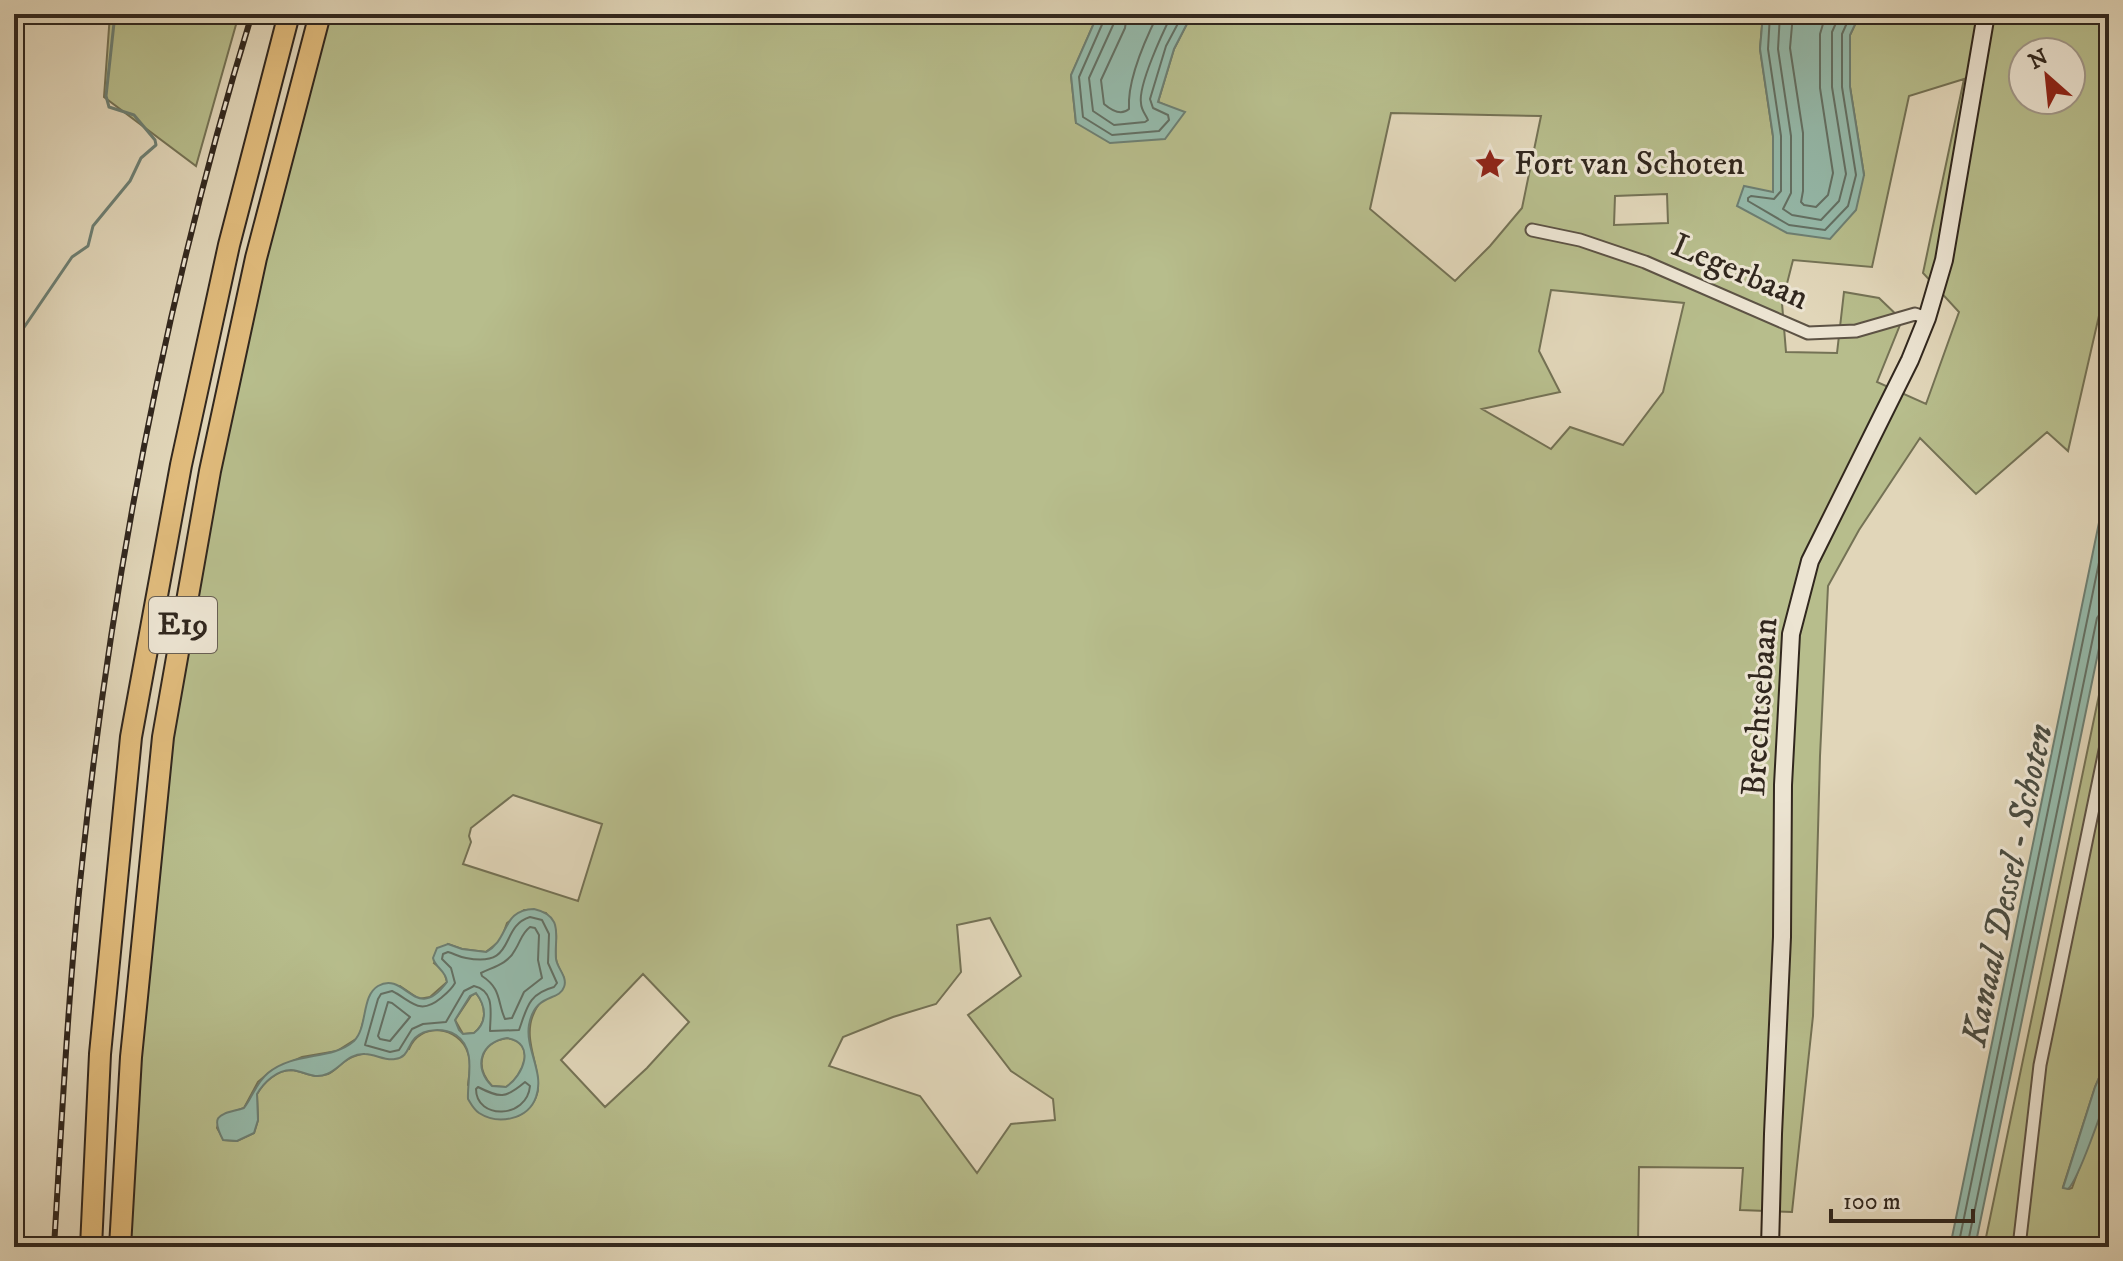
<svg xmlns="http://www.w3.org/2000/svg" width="2123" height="1261" viewBox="0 0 2123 1261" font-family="'IM FELL DW Pica',serif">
<rect width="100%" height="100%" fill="#e1d6b9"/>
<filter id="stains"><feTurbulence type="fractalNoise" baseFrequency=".0025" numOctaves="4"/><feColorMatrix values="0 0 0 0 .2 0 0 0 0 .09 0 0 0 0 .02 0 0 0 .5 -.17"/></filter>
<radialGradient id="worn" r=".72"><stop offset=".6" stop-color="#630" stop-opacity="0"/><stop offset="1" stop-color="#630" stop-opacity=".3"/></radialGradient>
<!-- green -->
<g fill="#b7bd8c" stroke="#747255" stroke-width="2" fill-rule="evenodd">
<path d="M110 14H239L196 166 104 97Z"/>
<path d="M329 14H1098L1071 76 1076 123 1184 113 1158 102 1174 49 1192 14H1763L1760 49 1773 136V192L1737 206 1864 175 1850 87V35L1860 14H2109V272L2068 451 2047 432 1976 494 1920 438 1859 530 1828 586 1820 756 1813 1016 1792 1212 1740 1210 1743 1168 1639 1167 1638 1247H629L535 1240 364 1247H129L140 1057 172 739 219 473 265 260ZM2023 52H2071V100H2023ZM1964 79 1923 273 1959 312 1926 404 1877 382 1902 320 1879 298 1844 292 1837 353 1786 352 1782 303 1793 260 1872 267 1909 96ZM1391 113 1541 116 1522 208 1490 246 1455 281 1370 209ZM1667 194 1668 223 1614 225 1615 196ZM1551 290 1684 303 1663 392 1623 445 1570 427 1551 449 1482 409 1560 392 1539 351ZM513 795 602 824 578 901 463 864 471 842 469 836 471 828ZM524 910 546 913C563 935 553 937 556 959 557 966 561 972 564 978L556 995C543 998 538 1003 533 1015 518 1051 562 1091 518 1116L468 1085C469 1074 472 1064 468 1053 459 1026 420 1021 409 1049 389 1051 365 1050 348 1059 340 1063 336 1071 328 1074 311 1079 305 1071 291 1070 277 1070 264 1082 257 1094L258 1120 254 1133 237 1141 224 1140 217 1128 221 1116 244 1108 258 1082 271 1071 302 1057 337 1051 356 1039 360 1034 370 996 400 986 419 999 430 997 447 982 444 971 434 963 448 944 462 949 486 952 501 940 507 923ZM990 918 1021 976 968 1015 1011 1071 1053 1099 1055 1120 1011 1124 977 1173 920 1096 829 1066 843 1037 893 1017 936 1004 961 972 957 925ZM643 974 689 1022 647 1068 605 1107 561 1060Z"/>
<path d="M2109 647V1055L2095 1087 2063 1187 2069 1189 2072 1188 2106 1094 2109 1095V1247H1984Z"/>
<path d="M476 993C486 1005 488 1022 474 1033L463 1034 455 1020 471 996Z"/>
<path d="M507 1038C537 1042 524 1076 506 1087L492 1086C474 1067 480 1042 507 1038Z"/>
</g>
<!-- water -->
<g fill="#95baab" stroke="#6d7f73" stroke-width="2" fill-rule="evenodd">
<path d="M1098 14H1192L1174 49 1158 102 1185 112 1165 139 1110 143 1076 123 1071 75Z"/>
<path d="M1763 14H1860L1850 35V87L1864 175 1856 210 1830 239 1787 233 1737 206 1744 186 1773 192V136L1760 49Z"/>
<path d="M2109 474V600L1975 1247H1950Z"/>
<path d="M534 909C565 916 554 937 556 959 557 968 568 977 564 987 559 1002 535 992 529 1025 525 1049 545 1073 536 1097 528 1120 498 1125 479 1113 474 1110 471 1104 468 1099 467 1079 477 1049 456 1035 444 1028 425 1028 415 1038 407 1046 409 1057 395 1059 385 1061 375 1054 365 1054 348 1053 341 1068 327 1074 313 1080 305 1071 291 1070 277 1070 264 1082 257 1094L258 1120 254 1133 237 1141 223 1140C209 1113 221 1115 244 1108 253 1096 256 1083 268 1073 295 1051 331 1061 354 1041 368 1027 361 996 378 986 406 970 415 1025 447 982 446 970 435 968 433 958L437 948 448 944 462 949 486 952C510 939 501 910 534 909ZM476 993C486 1006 488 1022 474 1033L463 1034 459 1030 455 1020 470 996ZM507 1038C537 1043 523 1076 506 1087L492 1086C473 1068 480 1042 507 1038Z"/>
<path d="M2109 1055C2109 1065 2111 1077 2109 1087 2105 1103 2078 1181 2068 1189L2063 1188 2095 1087Z"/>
</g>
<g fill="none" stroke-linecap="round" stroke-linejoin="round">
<!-- shore -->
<g stroke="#637064" stroke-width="2">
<path d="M1105 14 1104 20 1079 77 1083 117 1112 135 1159 131 1169 120 1168 115 1153 108 1150 99 1166 46 1183 14"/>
<path d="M1115 14 1114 23 1089 78 1093 111 1114 125 1145 122 1148 120C1146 115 1141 110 1141 103 1138 85 1163 32 1172 14"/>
<path d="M1127 14 1125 28 1101 80 1104 104C1111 110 1121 116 1129 109 1127 80 1145 40 1158 14"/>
<path d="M1770 14 1768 49 1781 136V191L1774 199 1751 196 1748 198V201L1789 225 1825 230 1848 206 1856 175 1842 87V34L1851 14"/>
<path d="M1780 14 1778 49 1791 136V193L1783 209 1792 215 1821 220 1839 201 1846 174 1832 87V32L1840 14"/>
<path d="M1793 14 1790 48 1803 133V191L1801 202 1804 205 1816 207 1828 195 1833 173 1820 88V34L1826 14"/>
<path d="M530 917 542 920 549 934 548 963 557 983 554 987C528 994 527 1008 519 1030L490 1031C490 1015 496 991 474 986L464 991 446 1022 423 1024 412 1029 399 1050 390 1052 365 1045 378 999 381 994 392 991C412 1001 419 1016 441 998 447 993 451 990 455 983L451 968 442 959 443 954 448 952C455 954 459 957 466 958 518 968 498 927 530 917Z"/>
<path d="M530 927 535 928 539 935 538 960 542 978 524 992 512 1018 505 1019C497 1002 502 989 482 976L481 973C493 967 508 964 515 950 521 941 521 934 530 927Z"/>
<path d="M388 1002 392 1003 410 1017 390 1041 380 1039 378 1036Z"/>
<path d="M525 1082 530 1086C527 1119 476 1120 476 1089L478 1087C500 1098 505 1099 525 1082Z"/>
<path d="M1958 1247 2109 514"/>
<path d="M1967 1247 2097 618 2101 612 2109 610"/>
</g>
<!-- stream -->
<path stroke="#6d7f73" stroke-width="3" d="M14 342 72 257 88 246 93 226 130 181 141 158 156 145 155 140 134 115 109 107 106 96 115 14"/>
<defs>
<g id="minor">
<path d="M1532 230 1580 240 1645 262 1808 333 1856 331 1915 314 1927 318"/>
<path d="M2019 1247 2040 1065 2109 731"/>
</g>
<path id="secondary" d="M1770 1247 1773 1134 1782 937 1783 785 1791 634 1810 561 1910 360 1927 318 1944 260 1986 14"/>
<g id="motorway">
<path d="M91 1247 100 1054 131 737 181 465 229 245 289 14"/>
<path d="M120 1247 131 1057 163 737 210 471 256 258 320 14"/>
</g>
</defs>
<!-- minor casing -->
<use href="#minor" stroke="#5d5345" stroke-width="15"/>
<!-- secondary casing -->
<use href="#secondary" stroke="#31271e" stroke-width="20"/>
<!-- motorway casing -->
<use href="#motorway" stroke="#31271e" stroke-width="24"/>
<!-- minor -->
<use href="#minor" stroke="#ece4d2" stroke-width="11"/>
<!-- secondary -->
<use href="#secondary" stroke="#ece4d2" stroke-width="16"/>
<!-- motorway -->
<use href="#motorway" stroke="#e0bb7c" stroke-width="20"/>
<defs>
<path id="rail" d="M54 1247C62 1119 68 991 82 864 112 577 167 290 252 14"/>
</defs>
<!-- rail casing -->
<use href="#rail" stroke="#31271e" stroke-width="6"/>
<!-- rail -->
<use href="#rail" stroke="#ece4d2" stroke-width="3" stroke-dasharray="9" stroke-linecap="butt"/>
</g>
<!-- icons -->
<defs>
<symbol id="sight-bare" viewBox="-9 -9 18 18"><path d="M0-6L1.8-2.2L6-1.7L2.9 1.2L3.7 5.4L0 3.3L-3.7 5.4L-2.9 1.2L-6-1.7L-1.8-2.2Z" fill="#8f2418" stroke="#ece4d2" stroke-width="2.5" paint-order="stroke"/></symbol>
</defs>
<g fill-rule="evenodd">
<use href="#sight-bare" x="1468" y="142" width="44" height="44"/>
</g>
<g text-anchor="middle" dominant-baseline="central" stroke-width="6" stroke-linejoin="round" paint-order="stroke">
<!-- shield labels -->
<rect fill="#ece4d2" stroke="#696054" stroke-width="2" x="149" y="597" width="68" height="56" rx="6"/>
<g font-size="32" font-weight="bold" fill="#31271e">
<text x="183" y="625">E19</text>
</g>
<!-- poi labels -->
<g font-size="34" fill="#31271e" stroke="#ece4d2" text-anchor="start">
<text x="1514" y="164">Fort van Schoten</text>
</g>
<!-- street labels -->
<g font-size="34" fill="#31271e" stroke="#ece4d2">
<text transform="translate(1740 272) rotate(23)">Legerbaan</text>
<text transform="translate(1760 707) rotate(-86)">Brechtsebaan</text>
</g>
<!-- water labels -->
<g font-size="36" font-style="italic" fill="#4a4c41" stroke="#ece4d2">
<text transform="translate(2008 885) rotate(-78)">Kanaal Dessel - Schoten</text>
</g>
</g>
<!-- margin -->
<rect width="2123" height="1261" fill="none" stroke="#e1d6b9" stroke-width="48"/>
<rect x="16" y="16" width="2091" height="1229" fill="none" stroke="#31271e" stroke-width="4"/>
<rect x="24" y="24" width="2075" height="1213" fill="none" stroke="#31271e" stroke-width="2"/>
<!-- north arrow -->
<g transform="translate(2047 76) rotate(333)"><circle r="38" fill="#ece4d2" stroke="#a1988a" stroke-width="2"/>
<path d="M0-6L14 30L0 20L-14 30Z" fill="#8f2418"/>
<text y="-12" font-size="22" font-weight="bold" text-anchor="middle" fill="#31271e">N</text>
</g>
<!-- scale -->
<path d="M1831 1209v12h142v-12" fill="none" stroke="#31271e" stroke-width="4"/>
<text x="1843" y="1209" font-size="24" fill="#31271e" stroke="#ece4d2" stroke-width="6" paint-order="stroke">100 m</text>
<rect width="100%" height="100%" filter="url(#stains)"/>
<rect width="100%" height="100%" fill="url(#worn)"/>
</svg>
